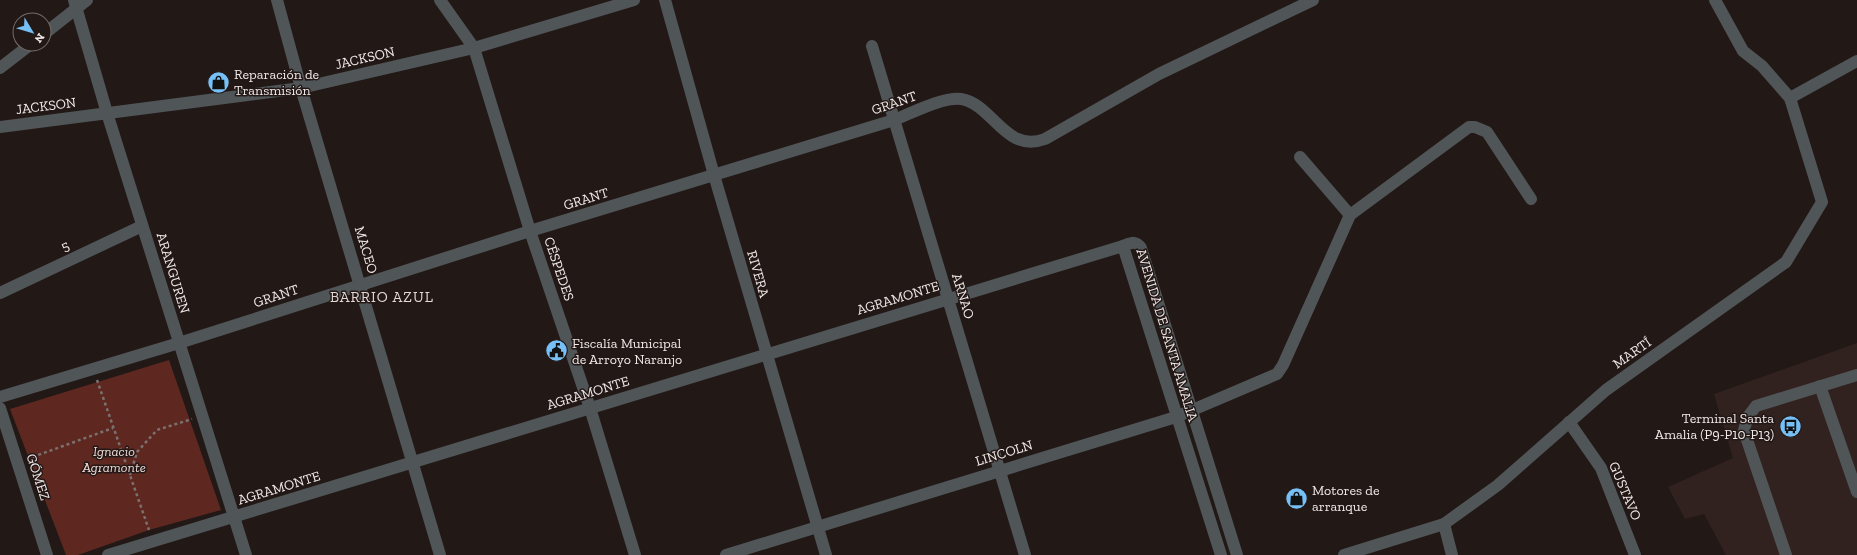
<svg xmlns="http://www.w3.org/2000/svg" width="1857" height="555" viewBox="0 0 1857 555" font-family="'Zilla Slab',serif">
<rect width="100%" height="100%" fill="#221816"/>
<!-- built -->
<path fill="#32221f" d="M1857 343V555H1726L1704 514 1685 519 1668 487 1733 458 1714 394Z"/>
<!-- green -->
<path fill="#5e2820" d="M169 360 221 510 149 530 78 555H66L10 409Z"/>
<g fill="none" stroke-linecap="round" stroke-linejoin="round">
<!-- path -->
<g stroke="#7b7170" stroke-width="2.5" stroke-dasharray="3 3" stroke-linecap="butt">
<path d="M97 380 149 530"/>
<path d="M27 459 113 428"/>
<path d="M130 475 137 452 157 430 192 419"/>
</g>
<!-- minor -->
<g stroke="#505558" stroke-width="12">
<path d="M74 0 107 113 246 555"/>
<path d="M277 0 301 88 440 555"/>
<path d="M440 0 474 48 530 231 590 408 635 555"/>
<path d="M665 0 714 175 826 555"/>
<path d="M44 34 87 0"/>
<path d="M872 46 1025 555"/>
<path d="M0 68 31 44"/>
<path d="M1790 98 1857 61"/>
<path d="M0 127 301 88 474 48 634 0"/>
<path d="M1300 157 1350 215"/>
<path d="M0 293 142 226"/>
<path d="M1820 386 1857 492"/>
<path d="M0 397 179 343 530 231 894 120C912 113 942 97 961 99 993 104 1005 154 1045 139L1159 74 1313 0"/>
<path d="M0 408 47 555"/>
<path d="M1569 422 1601 468 1635 555"/>
<path d="M1444 524 1452 555"/>
<path d="M108 555 1123 246"/>
<path d="M726 555 1176 417 1277 374 1283 365 1350 215 1469 127H1475L1487 132 1531 199"/>
<path d="M1221 555 1123 246C1131 243 1136 240 1141 248L1237 555"/>
<path d="M1344 555 1444 524 1498 485 1606 390 1786 262 1822 202 1790 98 1762 66 1743 51 1715 0"/>
<path d="M1786 555 1744 431 1747 418 1756 406 1857 375"/>
</g>
</g>
<!-- icons -->
<defs>
<symbol id="shop-disc" viewBox="-11 -11 22 22"><circle r="9.5" fill="#76c0f7" stroke="#221816"/><path d="M-5-2.5h2.3a2.7 3.5 0 0 1 5.4 0H5L5.5 6h-11ZM-1.5-2.5h3a1.5 2.3 0 0 0-3 0Z" fill="#111"/></symbol>
<symbol id="civic-disc" viewBox="-11 -11 22 22"><circle r="9.5" fill="#76c0f7" stroke="#221816"/><path d="M-.6-6.5H3V-4.5H.6V-3L4-1V1h2V6H-6V1h2V-1L-.6-3ZM-1.2 2.5V6h2.4V2.5Z" fill="#111"/></symbol>
<symbol id="bus-disc" viewBox="-11 -11 22 22"><circle r="9.5" fill="#76c0f7" stroke="#221816"/><path d="M-5-6H5V4H4V6H2V4H-2V6H-4V4H-5ZM-3.5-4V0h7V-4ZM-3.5 1.2v1.5H-2V1.2ZM2 1.2v1.5H3.5V1.2Z" fill="#111"/></symbol>
</defs>
<g fill-rule="evenodd">
<use href="#shop-disc" x="206" y="70" width="25" height="25"/>
<use href="#civic-disc" x="544" y="338" width="25" height="25"/>
<use href="#bus-disc" x="1778" y="414" width="25" height="25"/>
<use href="#shop-disc" x="1284" y="486" width="25" height="25"/>
</g>
<g text-anchor="middle" dominant-baseline="central" stroke-width="3" stroke-linejoin="round" paint-order="stroke">
<!-- street labels -->
<g font-size="14" fill="#f1e9e8" stroke="#221816">
<text transform="translate(365 58) rotate(-13)">JACKSON</text>
<text transform="translate(894 103) rotate(-19)">GRANT</text>
<text transform="translate(46 106) rotate(-7)">JACKSON</text>
<text transform="translate(586 199) rotate(-17)">GRANT</text>
<text transform="translate(65 246) rotate(-25)">5</text>
<text transform="translate(366 250) rotate(73)">MACEO</text>
<text transform="translate(559 269) rotate(71)">CÉSPEDES</text>
<text transform="translate(173 273) rotate(73)">ARANGUREN</text>
<text transform="translate(758 274) rotate(74)">RIVERA</text>
<text transform="translate(276 296) rotate(-18)">GRANT</text>
<text transform="translate(963 296) rotate(73)">ARNAO</text>
<text transform="translate(898 298) rotate(-17)">AGRAMONTE</text>
<text transform="translate(1167 335) rotate(73)">AVENIDA DE SANTA AMALIA</text>
<text transform="translate(1632 353) rotate(-35)">MARTÍ</text>
<text transform="translate(588 393) rotate(-17)">AGRAMONTE</text>
<text transform="translate(1004 453) rotate(-17)">LINCOLN</text>
<text transform="translate(38 477) rotate(72)">GÓMEZ</text>
<text transform="translate(279 488) rotate(-17)">AGRAMONTE</text>
<text transform="translate(1625 491) rotate(67)">GUSTAVO</text>
</g>
<!-- poi labels -->
<g font-size="14" fill="#f1e9e8" stroke="#221816" text-anchor="start">
<text x="234" y="74">Reparación de<tspan x="234" dy="16">Transmisión</tspan></text>
<text x="572" y="343">Fiscalía Municipal<tspan x="572" dy="16">de Arroyo Naranjo</tspan></text>
<text x="1774" y="418" text-anchor="end">Terminal Santa<tspan x="1774" dy="16">Amalia (P9-P10-P13)</tspan></text>
<text x="1312" y="490">Motores de<tspan x="1312" dy="16">arranque</tspan></text>
</g>
<!-- park labels -->
<g font-size="14" font-style="italic" fill="#efd8d4" stroke="#221816">
<text x="114" y="451">Ignacio<tspan x="114" dy="16">Agramonte</tspan></text>
</g>
<!-- neighbourhood labels -->
<g font-size="15" letter-spacing="1" fill="#e5d7d4" stroke="#221816">
<text x="382" y="297">BARRIO AZUL</text>
</g>
</g>
<!-- north arrow -->
<g transform="translate(32 32) rotate(128)"><circle r="19" fill="#221816" stroke="#756c6a"/>
<path d="M0-3L7 15L0 10L-7 15Z" fill="#76c0f7"/>
<text y="-6" font-size="11" font-weight="bold" text-anchor="middle" fill="#f1e9e8">N</text>
</g>
</svg>
